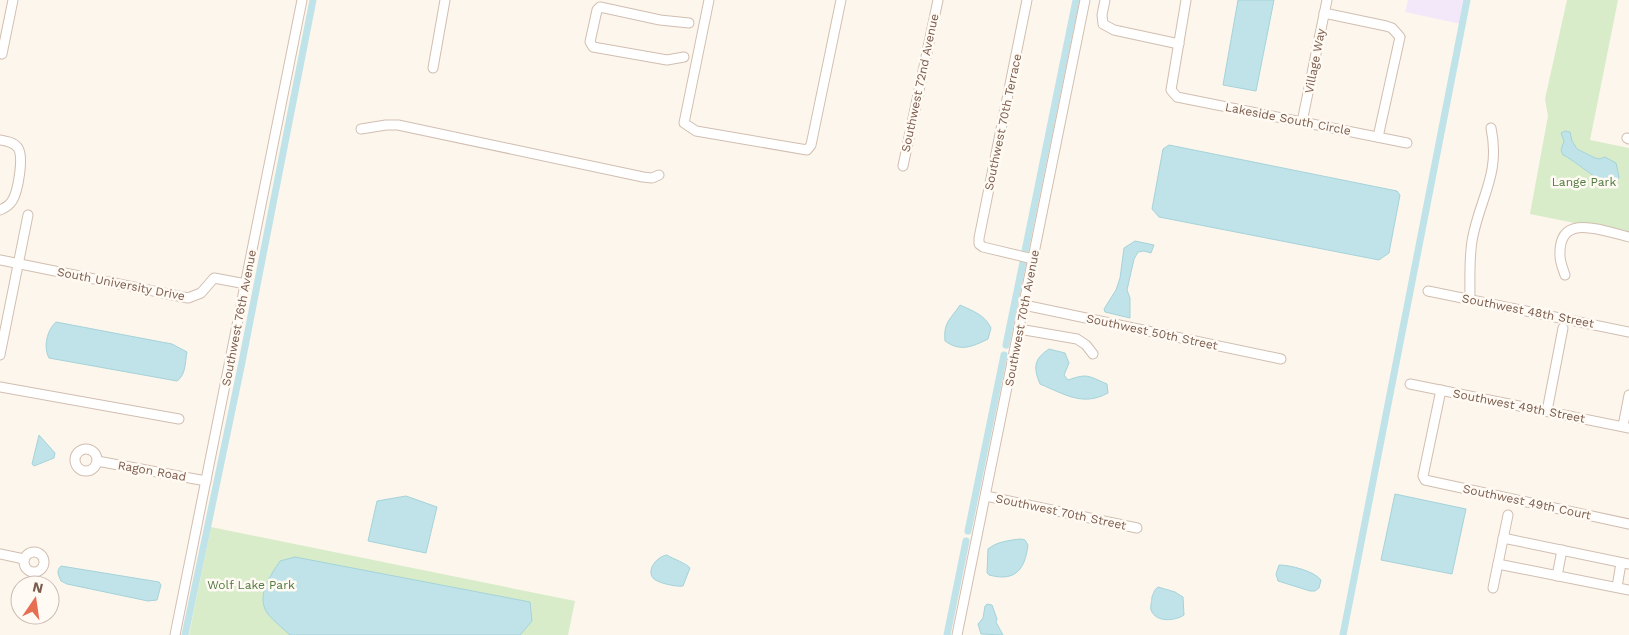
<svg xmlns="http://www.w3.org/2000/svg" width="1629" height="635" viewBox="0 0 1629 635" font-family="'Work Sans',sans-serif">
<rect width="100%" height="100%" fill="#fdf6ec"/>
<!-- education -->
<path fill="#f3e8fa" d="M1408 0H1465L1461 24 1405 12Z"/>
<!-- green -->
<g fill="#d8ecc9">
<path d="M1567 0H1618L1590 140 1629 148V234L1530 214 1548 116 1545 99Z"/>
<path d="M211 527 575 601 568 635H189Z"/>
</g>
<!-- water -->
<g fill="#bfe3e8" stroke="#a5d3da">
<path d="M1238 0H1274L1256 91 1223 85Z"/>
<path d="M1565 131 1570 132 1572 141 1577 149 1595 158 1600 159 1605 157 1616 163 1619 177 1617 182C1614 184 1612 185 1609 185 1603 185 1573 159 1563 155L1561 150 1564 141 1561 133Z"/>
<path d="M1169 145 1397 191 1400 195 1389 253 1379 260 1159 217 1152 209 1163 149Z"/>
<path d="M1135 241 1154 245 1151 253 1144 251 1138 252 1134 259 1127 290 1130 298V318L1105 312 1104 309 1116 290 1120 278 1124 248Z"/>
<path d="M960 305C973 311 985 315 991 328L988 339C972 347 960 352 945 341 943 322 951 319 960 305Z"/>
<path d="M56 322 172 344 187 352C185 362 186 375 177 381L49 358C43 347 47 330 56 322Z"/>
<path d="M1049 349 1065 353 1069 363 1064 375 1068 380C1088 373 1088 376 1107 384L1108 393C1083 407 1064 394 1040 384 1033 367 1034 359 1049 349Z"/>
<path d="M39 435 55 453 54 458 34 466 32 464Z"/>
<path d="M1395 494 1466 509 1452 574 1381 560Z"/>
<path d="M406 496 437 507 426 553 368 541 377 501Z"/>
<path d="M1021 539 1025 540 1028 545C1025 570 1015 582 989 575L987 573 988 549C996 542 1010 540 1021 539Z"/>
<path d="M667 555C673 559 686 563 690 568L683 586C676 587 657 583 653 578 646 569 658 556 667 555Z"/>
<path d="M295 557 530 602 532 621 520 635H290C284 629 268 617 265 609 258 592 271 575 280 561Z"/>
<path d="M1279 565C1290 565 1314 571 1321 580L1319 588 1315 591H1310L1278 581 1276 574Z"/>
<path d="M61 566 159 582 161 585 157 600 148 601 67 584 61 581C58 574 56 571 61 566Z"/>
<path d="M1158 587 1175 592 1183 597 1184 615C1175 621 1156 623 1151 610 1150 606 1152 602 1152 597 1154 592 1154 590 1158 587Z"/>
<path d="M987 604 992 605 997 619 996 622 1003 635 981 634 978 624 983 618 985 606Z"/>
</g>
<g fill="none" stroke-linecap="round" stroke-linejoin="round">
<!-- canal -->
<g stroke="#bfe3e8" stroke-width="7">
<path d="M1025 251 1076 0"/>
<path d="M1006 345 1023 262"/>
<path d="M968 531 1004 355"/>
<path d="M185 635 241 367 313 0"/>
<path d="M947 635 966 541"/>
<path d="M1343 635 1467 0"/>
</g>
<defs>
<g id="minor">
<path d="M709 0 684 123 696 131 807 150 811 145 841 0"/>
<path d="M1027 0 979 238V244L983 247 1033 259"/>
<path d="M1105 0 1102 15 1103 24 1114 30 1179 44"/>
<path d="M1186 0 1171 90 1177 97 1407 143"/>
<path d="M1324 13 1386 26 1392 28 1400 37 1378 137"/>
<path d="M2 54 13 0"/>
<path d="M684 57 667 60 593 47 590 42 597 10 600 7 660 20 689 23"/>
<path d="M433 68 445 0"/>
<path d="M1302 122 1327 0"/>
<path d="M361 129 386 125H398L643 177 652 178 659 175"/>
<path d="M1627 138 1629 139"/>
<path d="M0 140C6 141 14 142 18 148 24 157 18 192 12 201 9 206 5 208 0 210"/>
<path d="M903 166 938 0"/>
<path d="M0 260 188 298 201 293 214 278 246 284"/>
<path d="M1565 275C1563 269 1560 262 1560 256 1558 211 1603 231 1629 237"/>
<path d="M1428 291 1629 332"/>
<path d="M1470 299C1470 280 1469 260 1472 241 1479 199 1501 175 1491 128"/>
<path d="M1024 305 1281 359"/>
<path d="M1019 329 1077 339 1086 345 1093 354"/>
<path d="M0 355 28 215"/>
<path d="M1410 384 1629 428"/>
<path d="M0 387 179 419"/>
<path d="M1441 390 1423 476 1425 480 1629 524"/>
<path d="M1547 411 1563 328"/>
<path d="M1623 426 1629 395"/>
<circle cx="86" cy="460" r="11"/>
<path d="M97 461 206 481"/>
<path d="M986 496 1137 528"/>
<path d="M1503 538 1629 564"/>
<circle cx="34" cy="562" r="10"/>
<path d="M0 554 24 559"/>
<path d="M1498 564 1629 590"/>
<path d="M1557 576 1562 550"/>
<path d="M1617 587 1621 563"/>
<path d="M1493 588 1508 515"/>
<path d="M175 635 302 0"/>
<path d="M957 635 1085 0"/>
</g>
</defs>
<!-- minor casing -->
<use href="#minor" stroke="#d1beb0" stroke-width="11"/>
<!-- minor -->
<use href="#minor" stroke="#fff" stroke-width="9"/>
</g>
<g text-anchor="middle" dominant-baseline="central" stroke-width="5" stroke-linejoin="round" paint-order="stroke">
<!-- street labels -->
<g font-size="12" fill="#7a5c4d" stroke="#fffaf3">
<text transform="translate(1315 61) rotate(-79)">Village Way</text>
<text transform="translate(920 83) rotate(-78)">Southwest 72nd Avenue</text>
<text transform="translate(1288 119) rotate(11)">Lakeside South Circle</text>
<text transform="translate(1003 122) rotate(-78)">Southwest 70th Terrace</text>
<text transform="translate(121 284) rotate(11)">South University Drive</text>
<text transform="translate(1528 311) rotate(11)">Southwest 48th Street</text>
<text transform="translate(239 318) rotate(-79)">Southwest 76th Avenue</text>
<text transform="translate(1022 318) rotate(-79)">Southwest 70th Avenue</text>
<text transform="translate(1152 332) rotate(12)">Southwest 50th Street</text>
<text transform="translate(1519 406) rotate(11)">Southwest 49th Street</text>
<text transform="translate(152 471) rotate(10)">Ragon Road</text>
<text transform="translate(1527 502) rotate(12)">Southwest 49th Court</text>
<text transform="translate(1061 512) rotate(12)">Southwest 70th Street</text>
</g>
<!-- park labels -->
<g font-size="12" fill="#537a41" stroke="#fffaf3">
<text x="1584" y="182">Lange Park</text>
<text x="251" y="585">Wolf Lake Park</text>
</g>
</g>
<!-- north arrow -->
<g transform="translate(35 600) rotate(13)"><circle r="24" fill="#fffaf3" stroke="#cabbb1"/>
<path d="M0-4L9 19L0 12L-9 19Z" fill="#e76f51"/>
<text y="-8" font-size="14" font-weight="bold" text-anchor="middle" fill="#7a5c4d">N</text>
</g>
</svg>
